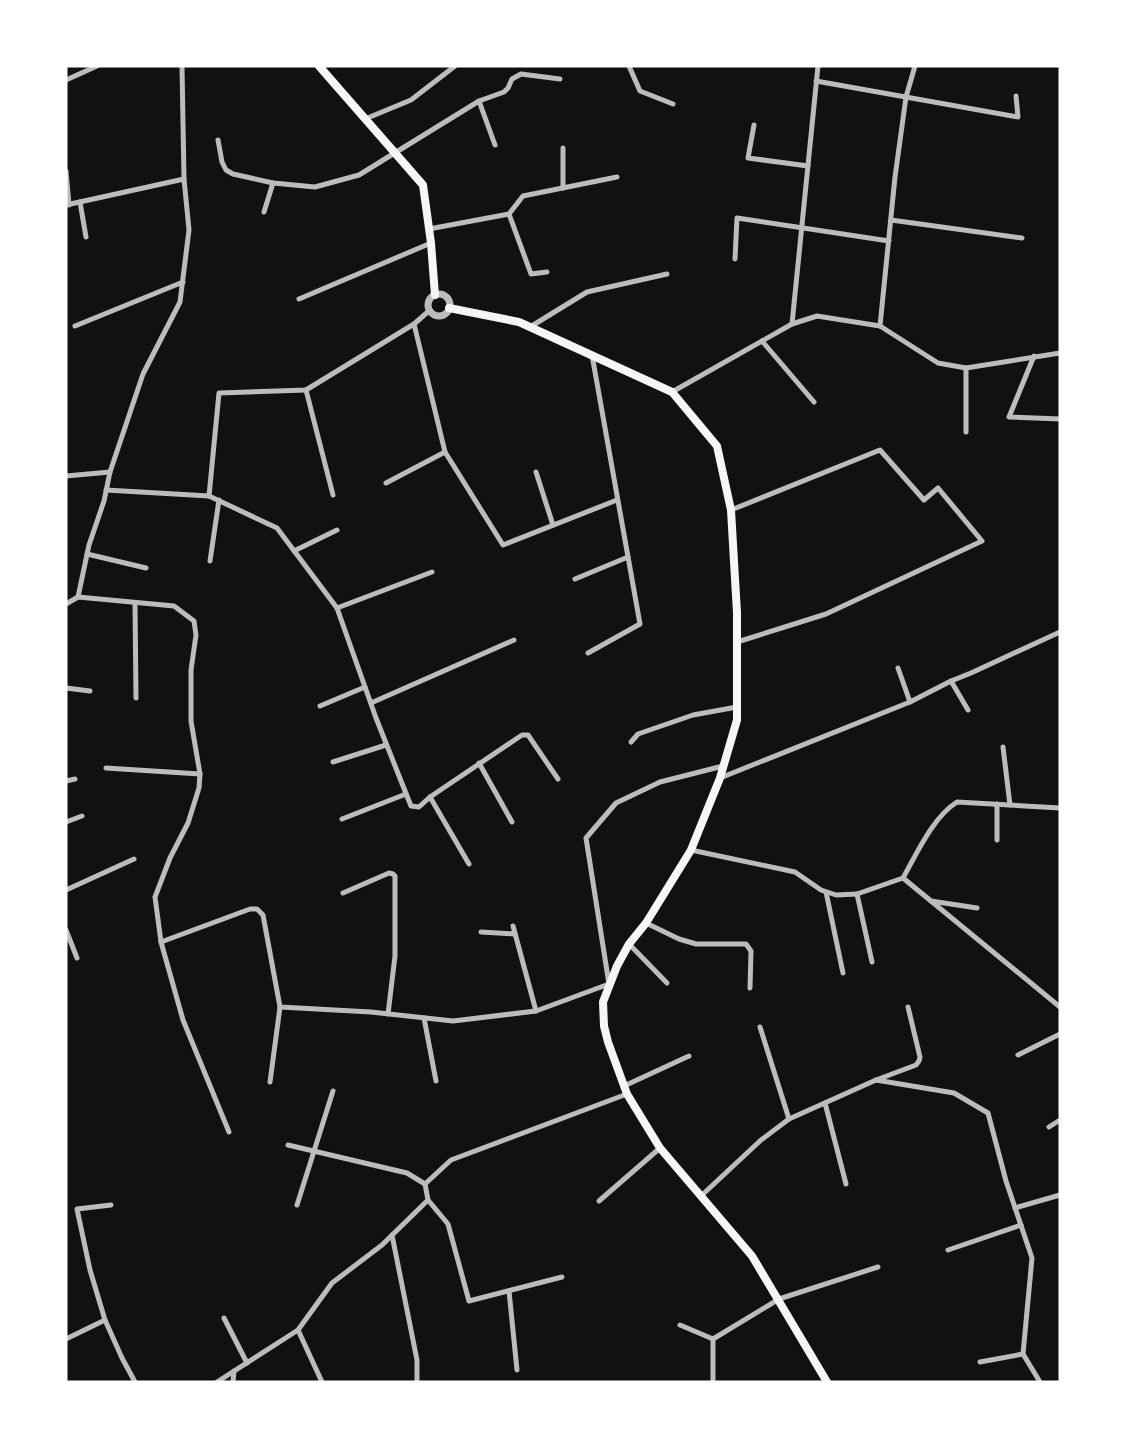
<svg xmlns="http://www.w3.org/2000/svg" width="1126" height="1448" viewBox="0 0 1126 1448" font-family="'Roboto Condensed',sans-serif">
<rect width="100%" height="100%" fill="#111"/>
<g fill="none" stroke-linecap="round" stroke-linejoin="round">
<!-- minor -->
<g stroke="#bcbcbc" stroke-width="5">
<path d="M629 66 640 91 673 104"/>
<path d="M66 80 97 66"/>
<path d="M816 81 1018 117 1016 96"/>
<path d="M479 101 495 145"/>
<path d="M365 119 411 100 455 66"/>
<path d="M754 125 748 158 808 166"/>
<path d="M218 140 222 162 226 170 233 174 273 183 315 187 359 175 479 101 504 92 508 88 512 79 521 74 560 79"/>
<path d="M563 148V188"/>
<path d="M66 171 69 205"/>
<path d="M80 202 86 237"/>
<path d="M66 205 184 179"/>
<path d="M264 212 273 183"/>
<path d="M509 214 531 274 547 272"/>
<path d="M891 220 1022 238"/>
<path d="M429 229 509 214 523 196 617 177"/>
<path d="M735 259 737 218 889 241"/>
<path d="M299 299 431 243"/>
<path d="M414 324 445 452 503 545 617 500"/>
<path d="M792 324 818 66"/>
<path d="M75 326 183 282"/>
<path d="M880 326 895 177 906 97 915 66"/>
<path d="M530 327 587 292 667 274"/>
<path d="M762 341 814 402"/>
<path d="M1034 356 1009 417 1060 419"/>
<path d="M306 390 333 495"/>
<path d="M672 392 792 324 817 316 880 326 938 363 966 368 1060 353"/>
<path d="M966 432V368"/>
<path d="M536 472 553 525"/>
<path d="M66 476 110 472"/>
<path d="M386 483 445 452"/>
<path d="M106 490 209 496 219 393 306 390 414 324 430 310"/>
<path d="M209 496 277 528 337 608 376 718 411 806 419 807 430 797 522 735H528L558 779"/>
<path d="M731 510 880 450 924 500 938 488 982 541 826 614 737 642"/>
<path d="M294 551 337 530"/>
<path d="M87 554 146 568"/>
<path d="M210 561 219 500"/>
<path d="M575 579 628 557"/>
<path d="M78 597 174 606 194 621 196 635 191 670V721L200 774 199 788 188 823 170 858 155 897 161 942 250 909H257L263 915 280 1007 371 1012 453 1021 536 1011 609 984 586 838 616 803 660 782 723 766"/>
<path d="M78 597 89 545 104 501 110 472 143 374 180 302 189 230 184 179 182 66"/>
<path d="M135 603 136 698"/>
<path d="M66 604 78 597"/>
<path d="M337 608 432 572"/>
<path d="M588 653 640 624 592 355"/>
<path d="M898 668 910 702"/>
<path d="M951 681 968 710"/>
<path d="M66 688 90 691"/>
<path d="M371 703 514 640"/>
<path d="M320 706 365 687"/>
<path d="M631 742 638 734 693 715 737 707"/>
<path d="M1003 747 1010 805"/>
<path d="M333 762 386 745"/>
<path d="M479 763 512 822"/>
<path d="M106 768 200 774"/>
<path d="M720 778 910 702 951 681 971 673 1060 632"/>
<path d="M66 781 75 779"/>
<path d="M430 797 469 864"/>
<path d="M342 819 406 794"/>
<path d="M66 822 82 816"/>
<path d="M997 840V804"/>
<path d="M691 850 795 872 821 890 836 895 857 894 903 878 1060 1007"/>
<path d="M903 878C917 853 933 817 957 802L1060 808"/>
<path d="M66 890 134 859"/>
<path d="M826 892 843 973"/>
<path d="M343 893 389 873 393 874 395 876V956L388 1014"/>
<path d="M857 894 872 962"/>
<path d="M931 901 977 908"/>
<path d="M646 923 679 939 696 944H746L751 951 750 988"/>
<path d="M513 926 536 1011"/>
<path d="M66 930 77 958"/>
<path d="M481 932 515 934"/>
<path d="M161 942 183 1020 229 1132"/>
<path d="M629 944 667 983"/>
<path d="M424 1018 436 1081"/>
<path d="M760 1027 789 1119"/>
<path d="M1018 1055 1060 1034"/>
<path d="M876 1080 954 1093 988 1113 1006 1181 1032 1258 1023 1354 1040 1382"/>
<path d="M270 1082 280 1007"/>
<path d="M624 1086 689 1056"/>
<path d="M825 1103 846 1184"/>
<path d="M1049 1127 1060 1120"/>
<path d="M288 1145 407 1173 425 1184"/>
<path d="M425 1184 451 1160 627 1094"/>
<path d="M701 1196 761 1140 789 1119 876 1080 916 1065 919 1061 920 1057 908 1007"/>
<path d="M428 1200 448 1224 469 1301 562 1277"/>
<path d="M599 1201 660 1148"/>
<path d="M297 1205 333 1091"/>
<path d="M1015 1208 1060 1195"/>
<path d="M392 1235 417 1360V1382"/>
<path d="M948 1250 1021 1225"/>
<path d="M509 1291 517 1370"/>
<path d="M224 1318 247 1363"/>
<path d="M105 1320 90 1270 77 1209 111 1205"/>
<path d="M680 1325 713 1339"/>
<path d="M298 1330 322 1382"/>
<path d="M66 1339 105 1320 122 1358 135 1382"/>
<path d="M980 1362 1023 1354"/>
<path d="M217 1382 298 1330 332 1283 382 1245 428 1200 425 1184"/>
<path d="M233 1382 234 1371"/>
<path d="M713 1382V1339L779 1299 878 1267"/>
</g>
<!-- tertiary -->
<circle stroke="#bcbcbc" stroke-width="7" cx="439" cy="305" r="11"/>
<!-- secondary -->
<g stroke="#f5f5f5" stroke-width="8">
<path d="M319 66 423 185 431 243 435 295"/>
<path d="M449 308 519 322 672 392 717 446 731 510 737 613V720L720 778 691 850 646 923 629 944 617 966 603 1002 604 1026 608 1042 627 1094 660 1148 752 1256 827 1382"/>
</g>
</g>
<!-- border -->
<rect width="1126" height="1448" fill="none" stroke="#ffffff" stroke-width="135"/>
</svg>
